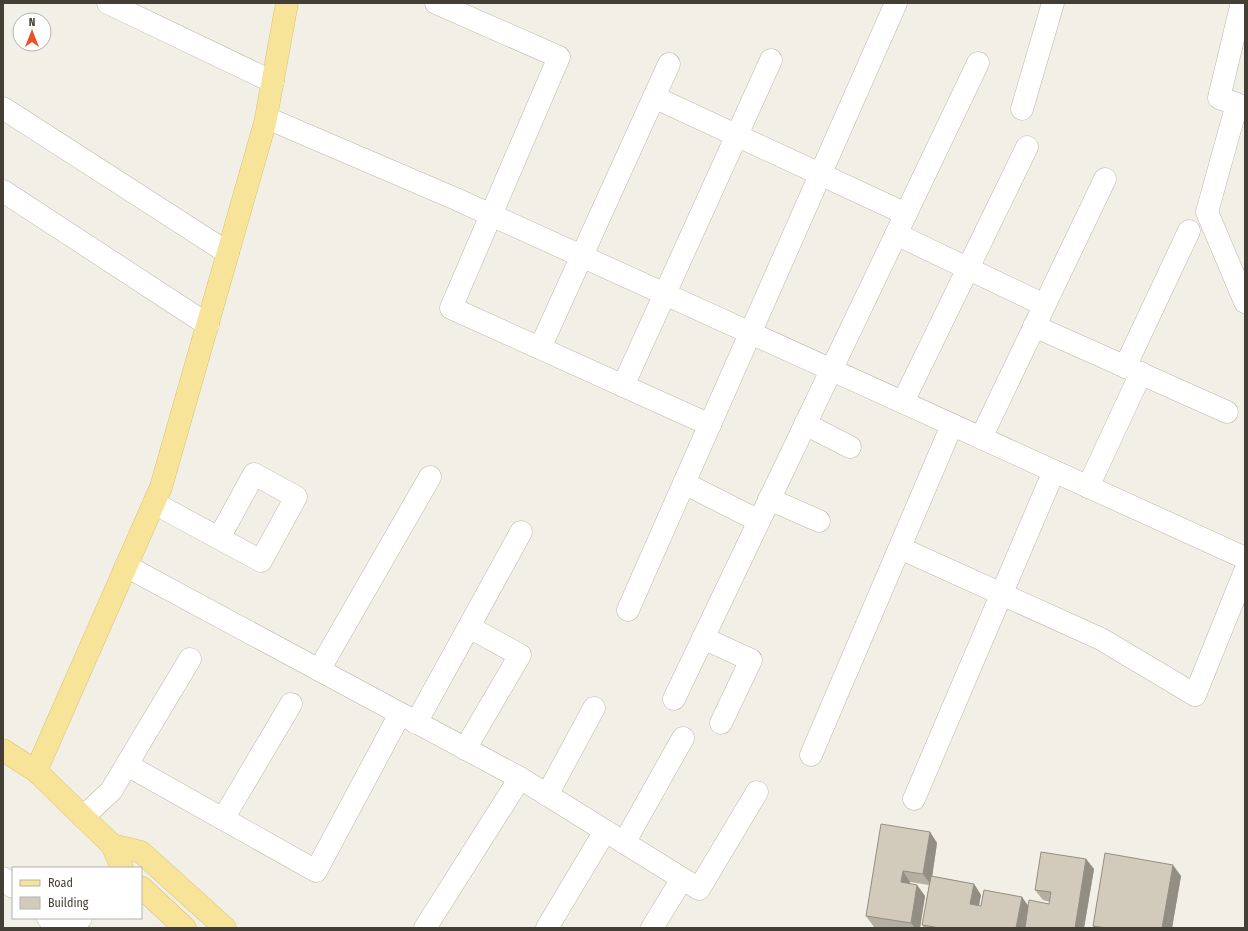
<svg xmlns="http://www.w3.org/2000/svg" width="1248" height="931" viewBox="0 0 1248 931" font-family="'Fira Sans Condensed',sans-serif">
<rect width="100%" height="100%" fill="#f2efe6"/>
<g fill="none" stroke-linecap="round" stroke-linejoin="round">
<defs>
<g id="minor">
<path d="M108 3 273 82"/>
<path d="M436 3 559 57 451 308 710 425"/>
<path d="M1241 6 1219 98 1237 104 1207 212 1245 302"/>
<path d="M654 97 906 214"/>
<path d="M3 108 228 253"/>
<path d="M1022 109 1053 3"/>
<path d="M267 118 456 199 1245 558"/>
<path d="M3 191 208 325"/>
<path d="M896 234 1044 305"/>
<path d="M1034 326 1227 412"/>
<path d="M540 348 669 64"/>
<path d="M1125 367 1189 231"/>
<path d="M623 386 771 60"/>
<path d="M903 402 1027 147"/>
<path d="M805 424 850 447"/>
<path d="M981 438 1105 179"/>
<path d="M684 483 759 521"/>
<path d="M1088 487 1141 373"/>
<path d="M769 499 819 521"/>
<path d="M154 503 261 561 296 497 254 474 219 538"/>
<path d="M900 548 1101 639 1195 695 1245 571"/>
<path d="M126 566 520 778 699 889 757 792"/>
<path d="M628 610 896 3"/>
<path d="M703 638 751 660 721 723"/>
<path d="M319 670 430 477"/>
<path d="M674 699 978 63"/>
<path d="M416 723 521 532"/>
<path d="M465 749 520 655 469 627"/>
<path d="M811 755 952 425"/>
<path d="M127 765 316 871 400 714"/>
<path d="M547 795 594 708"/>
<path d="M914 799 1054 471"/>
<path d="M83 817 111 791 190 659"/>
<path d="M223 819 291 704"/>
<path d="M624 843 683 738"/>
<path d="M3 878 13 887"/>
<path d="M48 918 59 928"/>
<path d="M72 928 81 918"/>
<path d="M425 928 520 778"/>
<path d="M547 928 605 831"/>
<path d="M652 928 682 879"/>
</g>
<g id="major">
<path d="M3 750 36 771 112 845 122 868"/>
<path d="M36 771 161 487 265 123 287 3"/>
<path d="M112 845 141 852 225 928"/>
<path d="M141 887 185 928"/>
</g>
</defs>
<!-- minor casing -->
<use href="#minor" stroke="#bcb7a9" stroke-width="23"/>
<!-- major casing -->
<use href="#major" stroke="#dbc26b" stroke-width="23"/>
<!-- minor -->
<use href="#minor" stroke="#fff" stroke-width="22"/>
<!-- major -->
<use href="#major" stroke="#f7e499" stroke-width="22"/>
</g>
<!-- wall -->
<g fill="#b5afa2">
<path d="M930 832 937 843 932 876 974 884 981 895 979 906H1028L1049 904 1050 902 1043 900 1035 890 1086 859 1094 869 1084 928H924L922 925 929 885 910 882V884L917 885 925 896 920 928H882L874 927 866 916Z"/>
<path d="M1181 876 1172 928H1094L1093 926Z"/>
</g>
<!-- shaded-wall -->
<g fill="#938e84">
<path d="M930 832 937 843 931 885 923 874Z"/>
<path d="M1086 859 1094 869 1084 928H1075Z"/>
<path d="M1173 865 1181 876 1172 928H1162Z"/>
<path d="M903 871 910 882 909 893 901 882Z"/>
<path d="M974 884 981 895 977 915 970 904Z"/>
<path d="M917 885 925 896 920 928H915L911 923Z"/>
<path d="M1022 897 1030 908 1026 928H1016Z"/>
</g>
<!-- building -->
<g fill="#d2cbbc" stroke="#938e84">
<path d="M881 824 930 832 923 874 903 871 901 882 917 885 911 923 866 916Z"/>
<path d="M1041 852 1086 859 1075 928H1025L1029 900 1049 904 1051 892 1035 890Z"/>
<path d="M1105 853 1173 865 1162 928H1106L1093 926Z"/>
<path d="M931 876 974 884 970 904 981 906 984 890 1022 897 1016 928H940L922 925Z"/>
</g>
<!-- border -->
<rect width="1248" height="931" fill="none" stroke="#443f36" stroke-width="8"/>
<!-- legend -->
<rect x="12" y="867" width="130" height="52" fill="#ffffff" stroke="#b4b2af"/>
<rect x="20" y="880" width="20" height="6" fill="#f7e499" stroke="#b4b2af"/>
<text x="48" y="887" font-size="12" fill="#443f36">Road</text>
<rect x="20" y="897" width="20" height="12" fill="#d2cbbc" stroke="#b4b2af"/>
<text x="48" y="907" font-size="12" fill="#443f36">Building</text>
<!-- north arrow -->
<g transform="translate(32 32)"><circle r="19" fill="#ffffff" stroke="#b4b2af"/>
<path d="M0-3L7 15L0 10L-7 15Z" fill="#eb5124"/>
<text y="-6" font-size="11" font-weight="bold" text-anchor="middle" fill="#443f36">N</text>
</g>
</svg>
